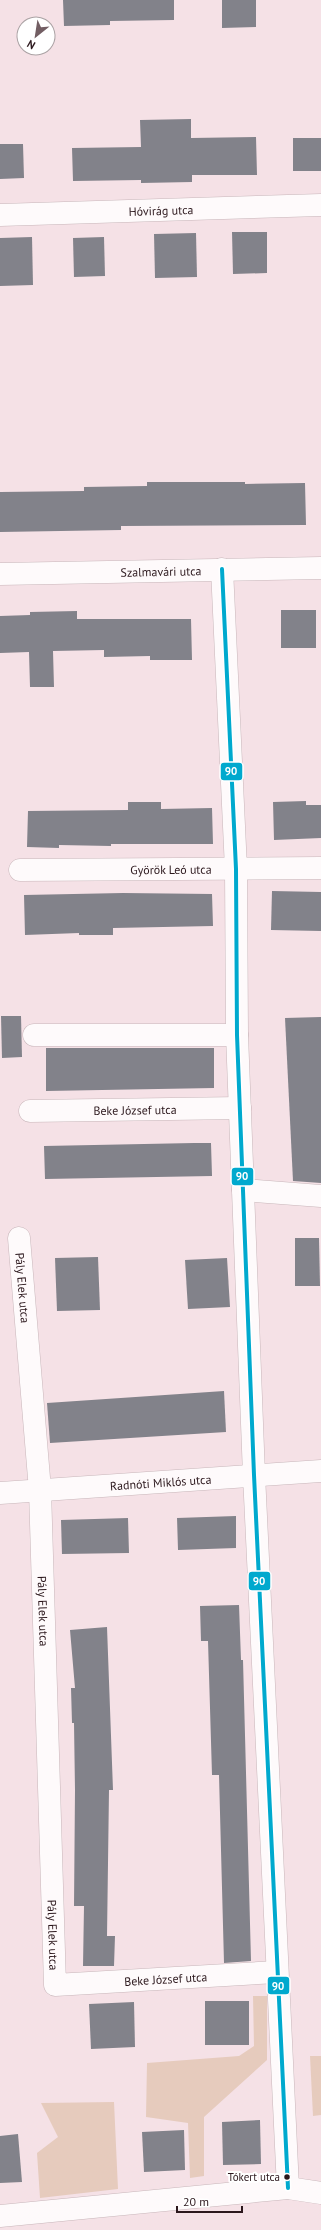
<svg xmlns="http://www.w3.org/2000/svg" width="321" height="2230" viewBox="0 0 321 2230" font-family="'PT Sans',sans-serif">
<rect width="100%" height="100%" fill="#f5e1e6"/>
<!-- green -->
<g fill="#e6cbbd">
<path d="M253 1996H267V2060L204 2117V2176L190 2178 188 2123 146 2117 147 2063 239 2056 254 2046Z"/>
<path d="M310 2056H321V2115L313 2116Z"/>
<path d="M114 2102 118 2189 40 2198 37 2153 58 2137 41 2103Z"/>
</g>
<!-- building -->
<g fill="#82828a">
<path d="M63 0H174V20L110 21V25L64 26Z"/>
<path d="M222 0H256V27L222 28Z"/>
<path d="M191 119V138L256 137 257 175H192V182L141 183V180L73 181 72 148 141 147 140 120Z"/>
<rect x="293" y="138" width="28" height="33"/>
<path d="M0 144H23L24 178 0 179Z"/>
<path d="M232 232H267V273L233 274Z"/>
<path d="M196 233 197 277 155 278 154 234Z"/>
<path d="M32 237 33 285 0 286V238Z"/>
<path d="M104 237 105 276 74 277 73 238Z"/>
<path d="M147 482H245V484L305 483 306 525 121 526V530L0 532V492L84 491V487L147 486Z"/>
<rect x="281" y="610" width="35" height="38"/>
<path d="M77 611V619H191L192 660H150V656L104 657V650L53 651 54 687H30L29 652 0 653V616L30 615V612Z"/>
<path d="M306 801V805H321V838L274 840 273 802Z"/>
<path d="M128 802H161V809L212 808 213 844H111V846L59 845V848L27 847 28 811 128 810Z"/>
<path d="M272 891 321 892V931L271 930Z"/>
<path d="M123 893 212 894 213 926 113 928V935H79V933L25 935 24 895Z"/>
<path d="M1 1016H21L22 1057 2 1058Z"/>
<path d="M321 1017V1183L293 1181 285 1018Z"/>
<path d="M46 1048H214V1088L46 1091Z"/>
<path d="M194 1143H211L212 1176 45 1179 44 1146Z"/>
<path d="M295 1238H319L320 1286H295Z"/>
<path d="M98 1257 100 1310 57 1311 55 1258Z"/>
<path d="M227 1258 230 1307 188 1309 185 1260Z"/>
<path d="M224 1391 226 1432 50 1443 47 1403Z"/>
<path d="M236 1516V1548L178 1550 177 1518Z"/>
<path d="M128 1518 129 1553 62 1554 61 1520Z"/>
<path d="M239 1605 241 1660H243L251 1961 224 1963 219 1775H212L208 1641H201L200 1606Z"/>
<path d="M107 1627 113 1790H109L107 1936H115L114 1966H83L84 1906H74L75 1790 74 1723H72L71 1688H75L70 1630Z"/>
<rect x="205" y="2001" width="44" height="44"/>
<path d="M134 2002 135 2047 91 2049 89 2004Z"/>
<path d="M260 2120 261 2164 223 2165 222 2122Z"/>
<path d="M184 2130 185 2170 144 2172 142 2132Z"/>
<path d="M18 2134 22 2182 0 2183V2136Z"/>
</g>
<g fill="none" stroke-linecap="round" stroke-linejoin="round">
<defs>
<g id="minor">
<path id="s1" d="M0 215 321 205"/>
<path d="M222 569 236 869 237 1035 254 1475 288 2188"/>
<path id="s2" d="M0 574 321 568"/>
<path id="s3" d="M20 870 321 868"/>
<path d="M34 1035H237"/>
<path id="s4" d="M30 1111 240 1108"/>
<path d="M243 1190 321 1196"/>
<path id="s5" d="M19 1238 40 1490 55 1985 277 1972"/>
<path id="s6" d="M0 1493 321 1471"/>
<path d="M0 2216 288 2188 321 2193"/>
</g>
</defs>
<!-- minor casing -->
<use href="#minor" stroke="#c8b6ba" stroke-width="23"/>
<!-- minor -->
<use href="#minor" stroke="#fefafb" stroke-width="22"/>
<defs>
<path id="bus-1" d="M222 569 236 869 237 1035 254 1475 288 2188"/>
</defs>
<!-- bus-1 casing -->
<use href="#bus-1" stroke="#fff" stroke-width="7"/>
<!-- bus-1 -->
<use href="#bus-1" stroke="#00a9ce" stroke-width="4"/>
</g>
<!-- markers -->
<circle fill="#2b171c" stroke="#fff" stroke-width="1.5" cx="287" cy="2177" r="3.5"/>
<g text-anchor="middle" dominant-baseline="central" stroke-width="4" stroke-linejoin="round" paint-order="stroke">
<!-- bus labels -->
<g font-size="11" fill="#2b171c" stroke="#fff" text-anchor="end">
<text x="280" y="2177">Tókert utca</text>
</g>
<!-- street labels -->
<g font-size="12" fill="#2b171c" stroke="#fff">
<text stroke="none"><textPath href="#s1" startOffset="161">Hóvirág utca</textPath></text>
<text stroke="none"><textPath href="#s2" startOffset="161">Szalmavári utca</textPath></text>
<text stroke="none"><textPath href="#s3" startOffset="151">Györök Leó utca</textPath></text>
<text stroke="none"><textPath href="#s4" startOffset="105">Beke József utca</textPath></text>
<text stroke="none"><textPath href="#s5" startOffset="50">Pály Elek utca</textPath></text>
<text stroke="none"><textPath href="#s6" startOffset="161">Radnóti Miklós utca</textPath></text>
<text stroke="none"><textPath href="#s5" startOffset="374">Pály Elek utca</textPath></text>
<text stroke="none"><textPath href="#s5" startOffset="698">Pály Elek utca</textPath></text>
<text stroke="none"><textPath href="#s5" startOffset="859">Beke József utca</textPath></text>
</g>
</g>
<g stroke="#fff" stroke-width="1.5">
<rect x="220" y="762" width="23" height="19" rx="4" fill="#00a9ce"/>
<rect x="231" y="1167" width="23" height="19" rx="4" fill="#00a9ce"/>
<rect x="248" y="1571" width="23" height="20" rx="4" fill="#00a9ce"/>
<rect x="267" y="1976" width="23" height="19" rx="4" fill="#00a9ce"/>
</g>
<g font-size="11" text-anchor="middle" font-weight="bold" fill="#fff">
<text x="231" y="775">90</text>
<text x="242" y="1180">90</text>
<text x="259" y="1585">90</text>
<text x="278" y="1990">90</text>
</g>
<!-- north arrow -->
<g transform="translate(36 36) rotate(210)"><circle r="19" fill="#ffffff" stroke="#aaa2a4"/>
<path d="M0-3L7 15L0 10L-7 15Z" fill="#725e63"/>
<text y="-6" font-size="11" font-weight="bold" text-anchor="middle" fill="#2b171c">N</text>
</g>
<!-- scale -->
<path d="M177 2206v6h65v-6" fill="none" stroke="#2b171c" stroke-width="2"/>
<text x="183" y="2206" font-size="12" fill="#2b171c" stroke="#ffffff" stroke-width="3" paint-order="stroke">20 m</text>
</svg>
